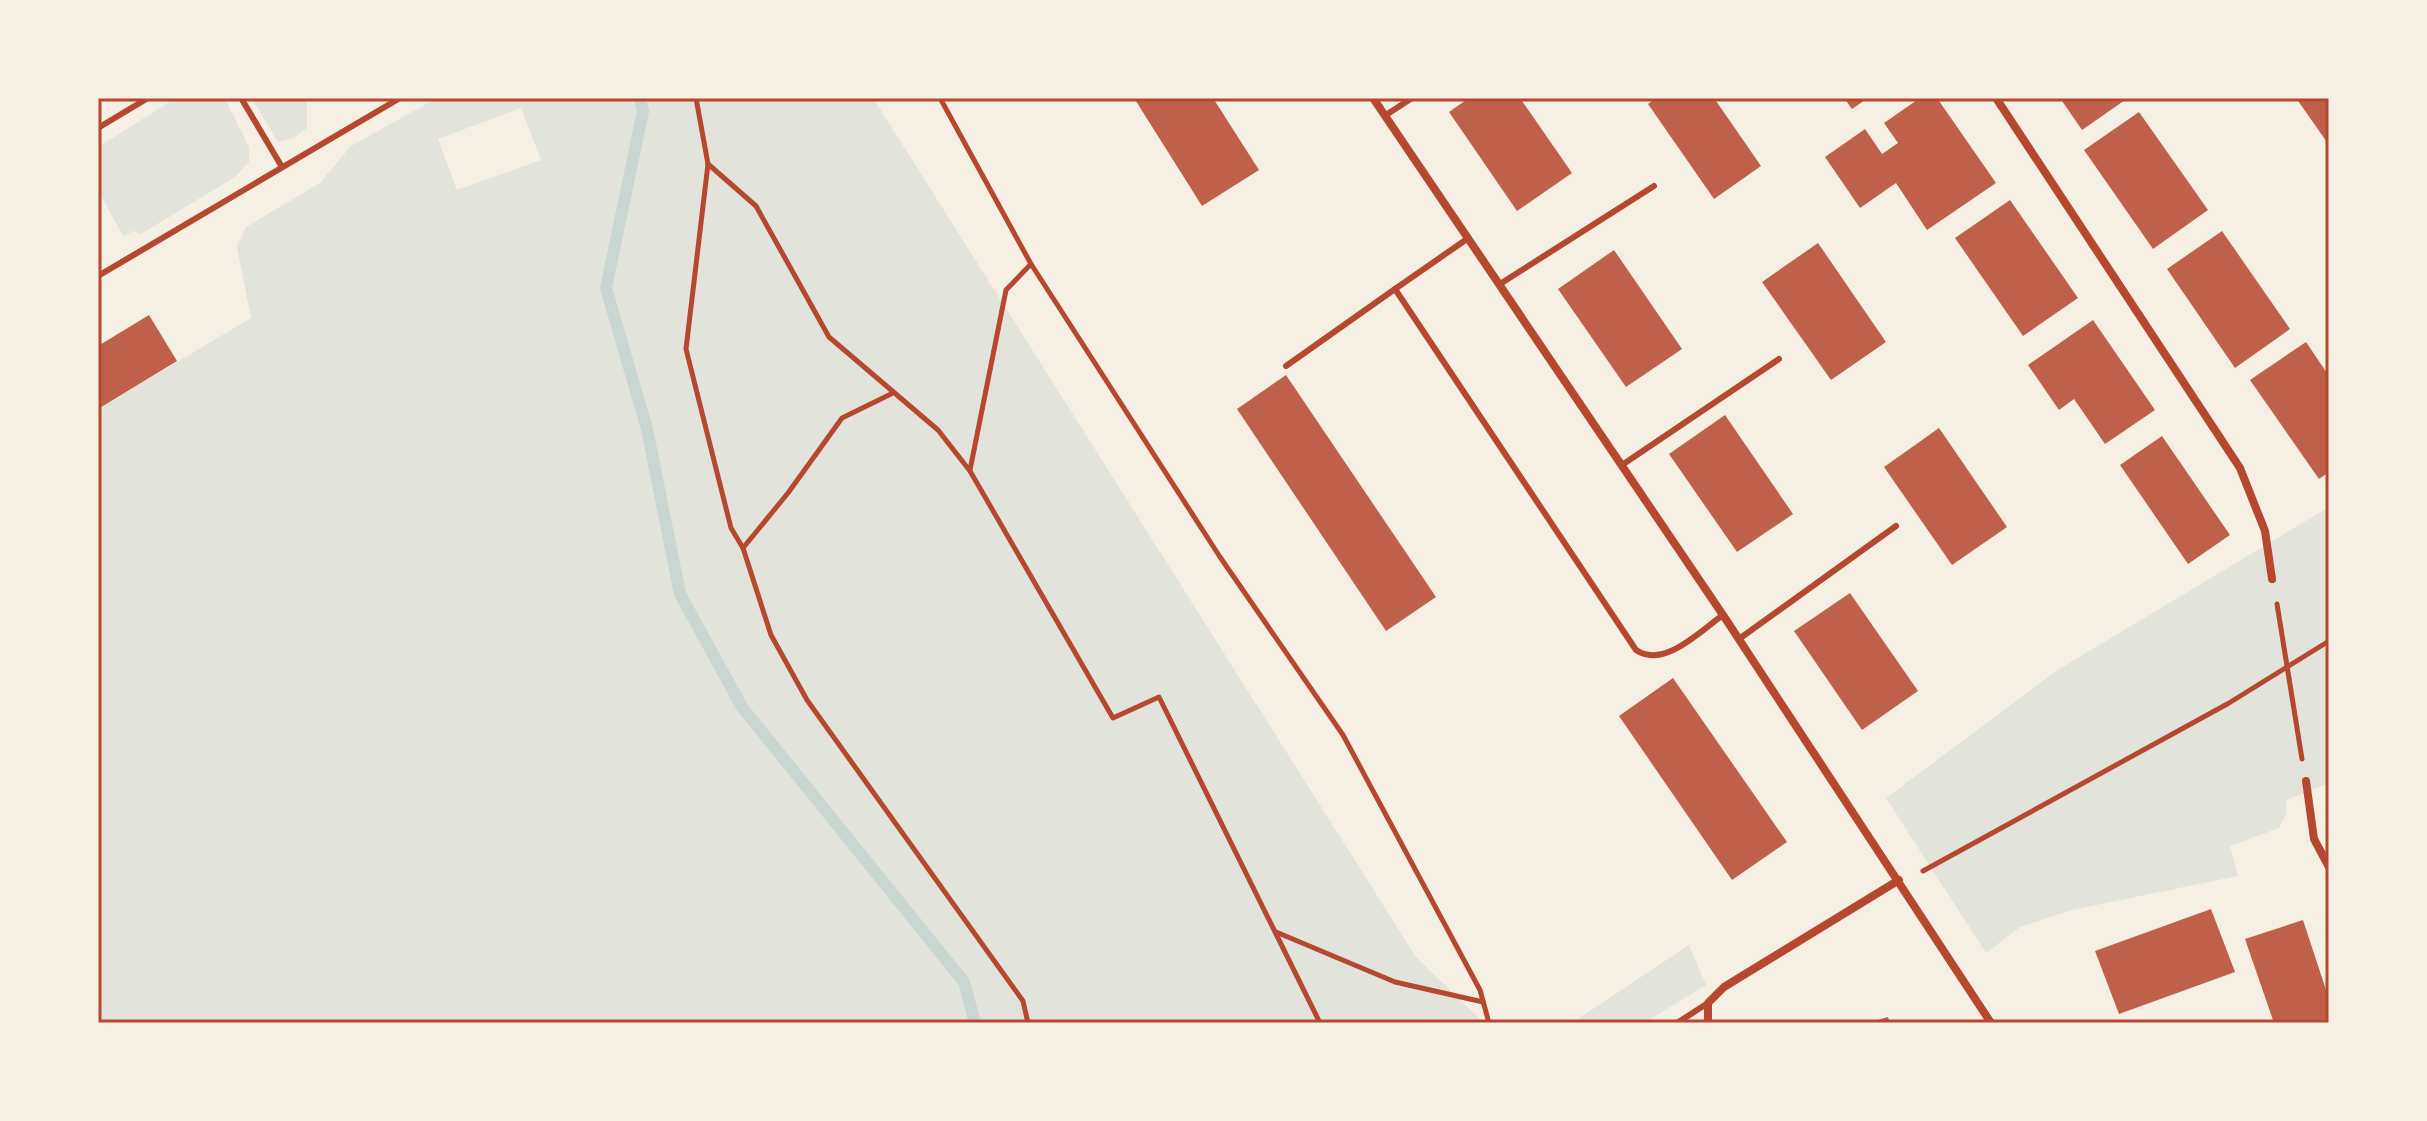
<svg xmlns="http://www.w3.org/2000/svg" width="2427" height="1121" viewBox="0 0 2427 1121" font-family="'Archivo Narrow',sans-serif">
<rect width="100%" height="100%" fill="#f6efe4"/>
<!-- green -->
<g fill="#e2e4dc" fill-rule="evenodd">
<path d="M176 98 226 101 249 147V162L235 177 141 234 133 231 123 236 98 190V147Z"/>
<path d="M252 98H307V128L293 138 278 142Z"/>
<path d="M437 98H873L1416 957 1484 1023H98V409L251 318 237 247 246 227 320 183 351 146ZM521 108 541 160 457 190 438 139Z"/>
<path d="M2329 507V783L2286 800 2287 813 2279 828 2230 846 2238 876 2072 910 2020 927 1986 953 1886 798 2056 671Z"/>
<path d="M1689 945 1706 985 1644 1023H1572Z"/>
</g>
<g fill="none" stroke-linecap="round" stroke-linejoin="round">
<!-- stream -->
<path stroke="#c9d6d2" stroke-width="12" d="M640 98 643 111 606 288 647 429 680 594 742 707 964 982 975 1023"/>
</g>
<!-- building -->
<g fill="#bf614a">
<path d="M1134 98H1213L1259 170 1202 206Z"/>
<path d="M1469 98H1520L1572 173 1517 211 1449 112Z"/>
<path d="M1656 98H1714L1761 166 1714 199 1648 104Z"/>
<path d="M1844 98H1868L1852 109Z"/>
<path d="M1920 98H1937L1996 183 1927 230 1896 183 1860 208 1825 157 1865 129 1882 154 1898 143 1884 123Z"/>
<path d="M2060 98H2128L2082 130Z"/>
<path d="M2296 98H2329V145Z"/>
<path d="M2139 112 2208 210 2153 249 2084 150Z"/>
<path d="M2010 200 2078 298 2023 336 1955 238Z"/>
<path d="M2222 231 2290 329 2235 368 2167 269Z"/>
<path d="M1818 243 1886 342 1831 380 1762 282Z"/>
<path d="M1614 250 1682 349 1626 387 1558 289Z"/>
<path d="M149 315 177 361 98 409V346Z"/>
<path d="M2093 320 2155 410 2105 444 2074 399 2059 410 2028 365Z"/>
<path d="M2306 342 2329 376V472L2319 479 2250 380Z"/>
<path d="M1286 375 1436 597 1386 631 1237 409Z"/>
<path d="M1725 415 1793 514 1737 552 1669 454Z"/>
<path d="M1939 428 2007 527 1952 565 1884 467Z"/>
<path d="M2162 436 2230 535 2188 564 2120 465Z"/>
<path d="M1850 593 1918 691 1862 730 1794 631Z"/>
<path d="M1673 678 1787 842 1732 880 1619 716Z"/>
<path d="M2211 909 2235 972 2119 1014 2095 951Z"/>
<path d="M2303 920 2329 999V1023H2274L2245 939Z"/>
<path d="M1888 1017 1890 1023H1871V1022Z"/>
</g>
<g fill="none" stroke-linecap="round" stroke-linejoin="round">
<!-- path -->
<g stroke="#b5482f" stroke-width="5">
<path d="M696 98 708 164 686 349 731 528 743 548 771 635 807 700 1023 1001 1028 1023"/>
<path d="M940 98 1031 264 1220 557 1343 735 1480 990 1489 1023"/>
<path d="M708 164 756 206 829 337 938 430 970 471 1113 718 1159 697 1320 1023"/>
<path d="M970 470 1006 290 1031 264"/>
<path d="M743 548 788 493 842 418 891 394"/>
<path d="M2277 604 2302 759"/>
<path d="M1923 871 2229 703 2329 641"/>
<path d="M1276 932 1395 982 1483 1002"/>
</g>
<!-- service -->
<g stroke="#b5482f" stroke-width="6">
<path d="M241 98 282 167"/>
<path d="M1386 115 1412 98"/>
<path d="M98 128 148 98"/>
<path d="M1467 239 1395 289 1636 650C1664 669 1700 631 1723 615"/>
<path d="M98 276 400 98"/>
<path d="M1500 284 1654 186"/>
<path d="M1286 366 1395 289"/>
<path d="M1622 465 1779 359"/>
<path d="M1739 639 1896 526"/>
<path d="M1677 1023 1708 1003"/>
</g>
<!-- minor -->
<g stroke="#b5482f" stroke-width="8">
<path d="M1373 98 1723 615 1991 1023"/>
<path d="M1996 98 2240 468 2265 531 2272 579"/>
<path d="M2306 781 2314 839 2329 867"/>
<path d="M1708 1023V1003L1724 987 1899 880"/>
</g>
</g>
<!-- border -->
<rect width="2427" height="1121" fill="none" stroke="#f6efe4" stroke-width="200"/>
<rect x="100" y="100" width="2227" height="921" fill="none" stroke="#b5482f" stroke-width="3"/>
</svg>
